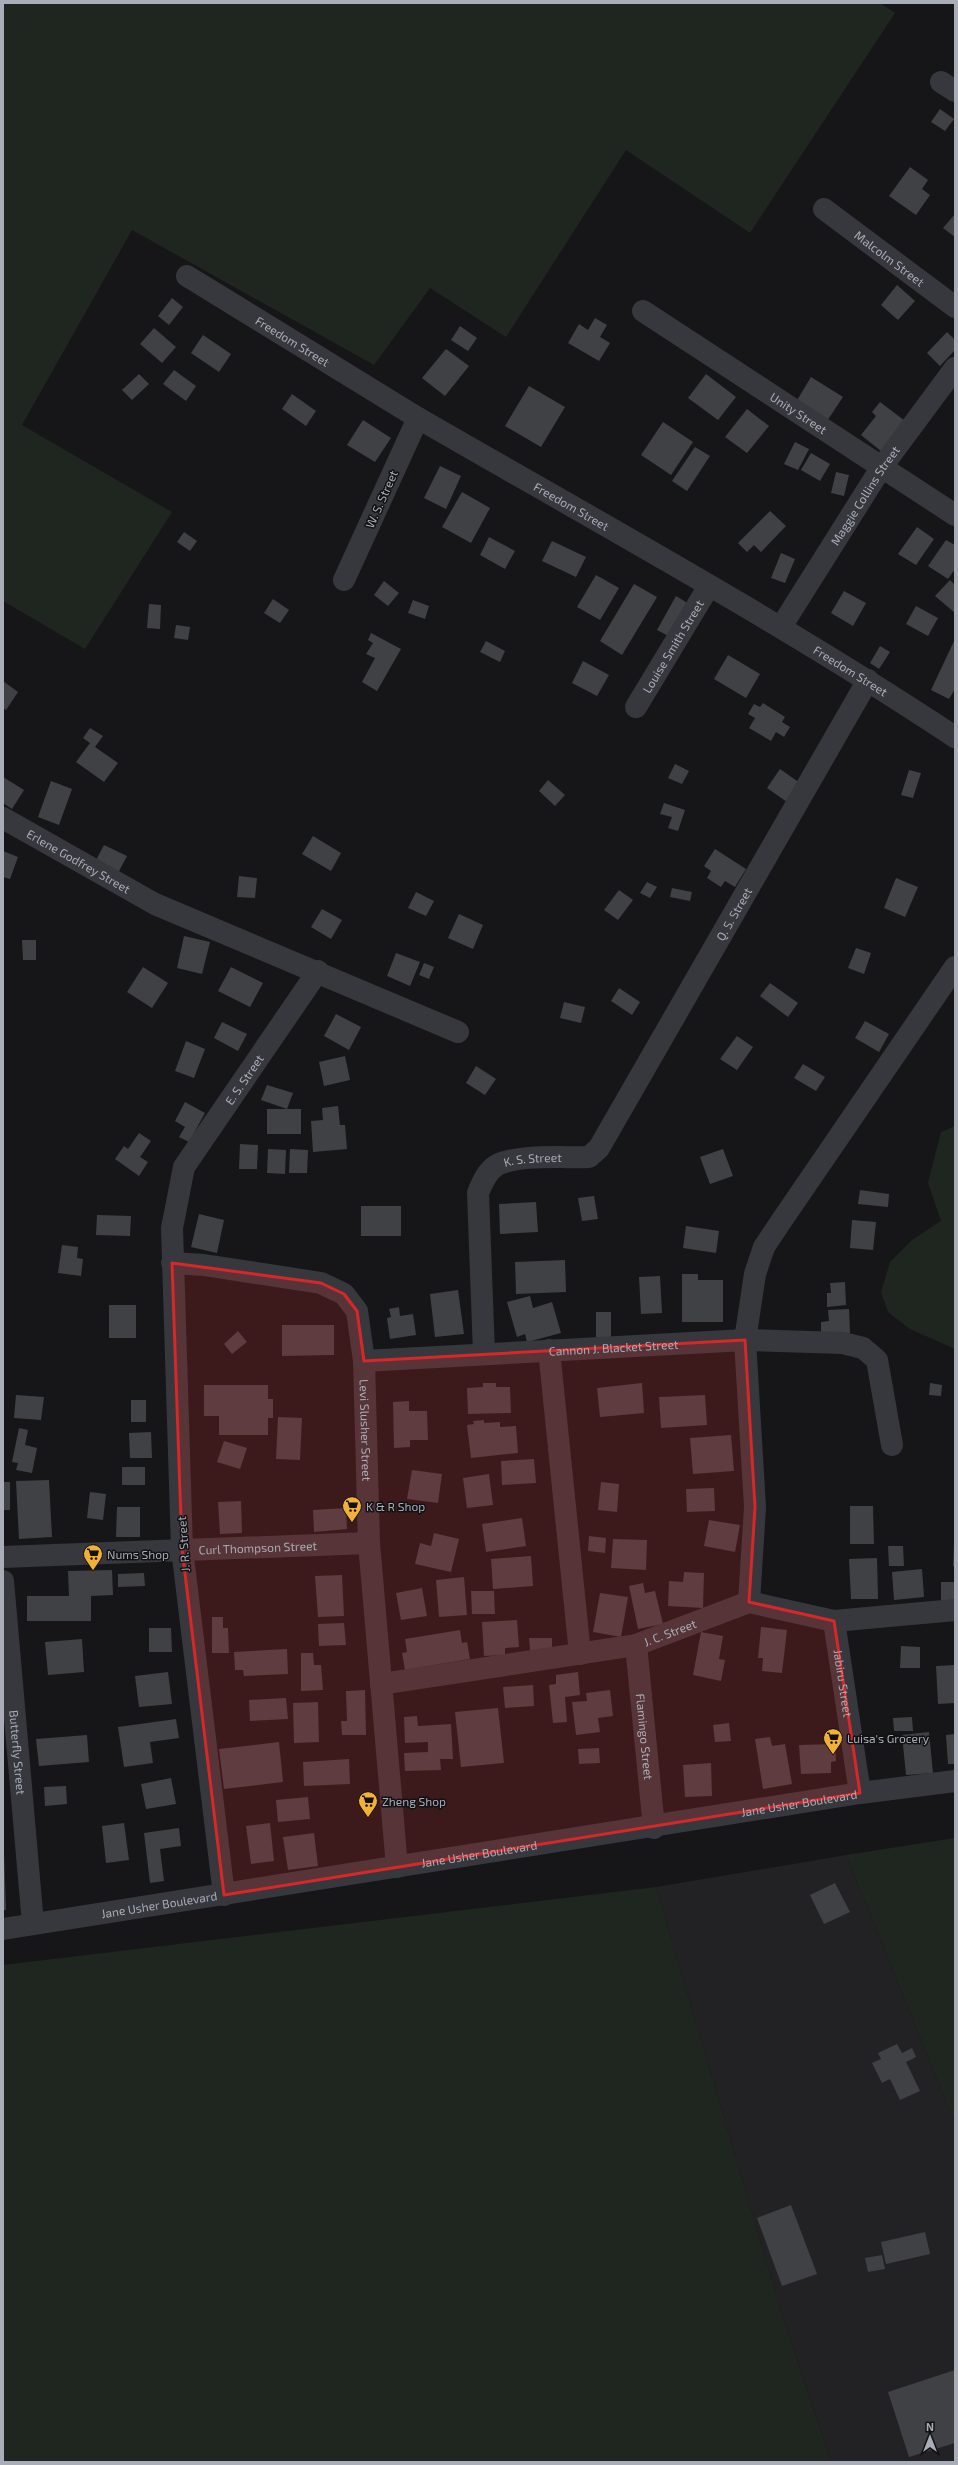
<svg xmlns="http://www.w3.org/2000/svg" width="958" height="2465" viewBox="0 0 958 2465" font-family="'Exo 2',sans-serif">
<rect width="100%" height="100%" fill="#161618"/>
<!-- built -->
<path fill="#222225" d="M846 1855 955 2123V2462H831L782 2314 656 1887Z"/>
<!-- green -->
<g fill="#1e261f">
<path d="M3 3H880L895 13 750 233 626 150 506 337 430 288 374 365 132 230 22 425 172 512 85 649 3 601Z"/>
<path d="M955 1126V1349L910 1329 888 1312 881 1292 890 1262 912 1240 941 1221 928 1183 941 1132Z"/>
<path d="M955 1838V2123L846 1855Z"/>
<path d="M656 1887 782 2314 831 2462H3V1965Z"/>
</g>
<!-- building -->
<g fill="#404145">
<path d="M940 109 954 119 945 131 931 122Z"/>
<path d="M910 167 928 180 922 189 930 195 916 215 889 196Z"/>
<path d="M955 214V237L943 228Z"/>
<path d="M897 285 915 301 898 320 881 305Z"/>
<path d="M172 298 183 307 169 325 158 316Z"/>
<path d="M595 318 607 325 600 337 610 343 599 361 568 343 579 324 588 330Z"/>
<path d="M460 326 477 338 468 351 451 340Z"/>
<path d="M154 328 176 347 162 363 140 344Z"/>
<path d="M947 332 955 340V350L940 366 927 353Z"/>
<path d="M203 335 231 354 219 372 191 353Z"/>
<path d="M446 349 469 366 445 396 422 378Z"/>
<path d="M174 370 196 386 186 401 163 384Z"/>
<path d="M139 374 149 384 132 400 122 390Z"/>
<path d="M706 374 736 397 718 420 688 398Z"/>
<path d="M811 377 843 397 827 421 796 402Z"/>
<path d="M529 386 565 407 541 447 505 426Z"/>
<path d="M292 394 316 411 306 426 282 409Z"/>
<path d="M880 402 905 421 881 451 861 435 876 416 872 412Z"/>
<path d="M747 409 769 426 747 453 725 437Z"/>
<path d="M363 420 391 438 375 462 347 445Z"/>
<path d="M663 422 693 442 671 475 641 455Z"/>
<path d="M795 442 809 449 798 470 784 464Z"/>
<path d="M695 447 710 456 687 491 672 481Z"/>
<path d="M811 453 830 464 820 481 801 470Z"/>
<path d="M440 466 461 476 446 509 424 498Z"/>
<path d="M836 472 849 475 844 496 831 493Z"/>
<path d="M462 492 490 508 471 543 442 527Z"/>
<path d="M770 511 786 526 761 552 754 545 747 552 738 543Z"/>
<path d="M917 527 934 539 916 565 898 554Z"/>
<path d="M184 532 197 541 190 551 177 542Z"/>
<path d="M489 537 515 551 505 569 480 555Z"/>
<path d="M946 540 955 545V569L948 579 928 566Z"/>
<path d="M552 541 586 557 576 577 542 561Z"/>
<path d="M781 553 795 559 785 583 771 578Z"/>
<path d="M596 575 619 588 600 620 577 607Z"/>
<path d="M950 580 955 585V613L935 596Z"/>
<path d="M384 581 399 593 388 606 374 595Z"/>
<path d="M634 584 657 597 622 655 600 641Z"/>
<path d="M844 591 866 603 853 626 831 613Z"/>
<path d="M676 596 694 607 676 640 657 630Z"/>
<path d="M273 599 289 610 280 623 264 613Z"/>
<path d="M413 600 429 606 425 619 408 613Z"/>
<path d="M149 604 161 605 160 629 147 628Z"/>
<path d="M916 606 938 618 928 636 906 624Z"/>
<path d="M176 625 190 627 188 640 174 638Z"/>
<path d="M371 633 401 649 377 691 362 682 375 658 366 654 373 643 368 640Z"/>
<path d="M955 639V689L949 699 931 690Z"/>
<path d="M486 641 505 651 500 662 480 652Z"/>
<path d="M880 646 890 652 879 669 870 663Z"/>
<path d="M728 655 760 674 746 698 714 679Z"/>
<path d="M583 661 609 675 597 696 572 683Z"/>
<path d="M3 681 18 692 6 710 3 708Z"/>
<path d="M763 703 785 717 782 722 790 727 784 737 776 732 771 741 749 728 755 718 748 714 754 704 760 707Z"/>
<path d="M90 728 103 736 95 747 118 763 104 782 76 762 90 743 83 738Z"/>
<path d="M675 764 689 771 682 784 668 778Z"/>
<path d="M780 769 800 783 787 802 767 788Z"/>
<path d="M909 770 921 773 913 798 901 795Z"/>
<path d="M3 777 24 790 12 809 3 803Z"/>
<path d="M548 780 565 795 555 806 539 791Z"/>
<path d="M51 781 72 789 59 825 38 817Z"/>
<path d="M664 803 685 810 678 831 668 828 672 817 660 814Z"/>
<path d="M313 836 341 853 331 871 302 854Z"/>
<path d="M104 845 127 856 117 875 94 864Z"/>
<path d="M715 849 746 869 735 887 725 881 721 887 707 878 711 871 704 866Z"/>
<path d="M3 851 18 857 10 879 3 877Z"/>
<path d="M239 876 257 878 255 898 237 897Z"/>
<path d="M896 878 918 887 905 917 884 908Z"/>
<path d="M647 882 657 887 650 898 640 893Z"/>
<path d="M672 888 692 892 690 901 670 897Z"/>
<path d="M619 890 633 900 618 920 604 910Z"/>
<path d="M416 892 434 901 426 916 408 908Z"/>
<path d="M322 909 342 920 331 939 311 927Z"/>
<path d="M459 914 483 925 473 949 448 938Z"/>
<path d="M184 936 210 942 202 974 177 968Z"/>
<path d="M22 940H36V960H23Z"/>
<path d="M856 948 871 953 864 974 848 968Z"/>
<path d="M396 953 420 962 410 986 387 976Z"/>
<path d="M424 963 434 967 429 979 419 975Z"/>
<path d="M143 967 168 983 152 1008 127 992Z"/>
<path d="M231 967 263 983 250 1007 218 991Z"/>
<path d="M770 983 798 1003 788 1017 760 996Z"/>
<path d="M619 988 640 1002 632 1015 611 1001Z"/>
<path d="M564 1002 585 1007 581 1023 560 1018Z"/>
<path d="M336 1014 361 1027 349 1050 324 1036Z"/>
<path d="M865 1021 889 1034 879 1052 855 1038Z"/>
<path d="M222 1022 247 1034 238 1051 214 1038Z"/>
<path d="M737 1036 753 1047 737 1070 720 1059Z"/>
<path d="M186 1041 205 1049 194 1078 175 1071Z"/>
<path d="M345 1056 350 1080 324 1086 319 1062Z"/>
<path d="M803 1064 825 1077 816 1091 794 1078Z"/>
<path d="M476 1066 496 1079 485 1095 466 1083Z"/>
<path d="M267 1085 293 1093 287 1109 261 1100Z"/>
<path d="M185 1102 205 1113 189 1142 179 1137 185 1127 175 1121Z"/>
<path d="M338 1106 340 1125H345L347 1149 313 1152 311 1121 323 1120 322 1108Z"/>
<rect x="267" y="1109" width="34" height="25"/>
<path d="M139 1133 151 1141 140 1157 148 1162 139 1176 115 1159 124 1146 128 1149Z"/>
<path d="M240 1144 258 1145 257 1169H239Z"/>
<path d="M268 1149 286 1150 285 1174 267 1173Z"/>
<path d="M290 1149 308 1150 307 1173H289Z"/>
<path d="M723 1149 733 1176 710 1184 700 1157Z"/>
<path d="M860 1190 889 1194 888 1207 858 1204Z"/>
<path d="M594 1196 598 1219 582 1221 578 1198Z"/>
<path d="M536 1202 538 1232 500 1234 499 1204Z"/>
<rect x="361" y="1206" width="40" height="30"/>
<path d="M199 1214 224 1220 217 1253 191 1247Z"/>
<path d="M97 1215 131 1216 130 1236 96 1235Z"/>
<path d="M852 1220 876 1222 873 1250 850 1248Z"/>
<path d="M686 1226 719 1231 716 1253 683 1248Z"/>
<path d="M62 1245 78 1247 77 1258 83 1259 81 1276 58 1273Z"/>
<path d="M565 1260 566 1292 516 1294 515 1262Z"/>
<path d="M682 1274H698V1280H723V1322H682Z"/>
<path d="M660 1276 662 1313 641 1314 639 1277Z"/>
<path d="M845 1282 846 1305 827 1307V1293H831L830 1283Z"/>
<path d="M458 1290 464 1334 435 1337 430 1294Z"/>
<path d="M530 1296 533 1308 552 1302 561 1333 527 1342 525 1334 517 1337 507 1302Z"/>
<rect x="109" y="1305" width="27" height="33"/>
<path d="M399 1307 400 1316 413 1314 416 1335 390 1339 387 1318 391 1317 389 1309Z"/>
<path d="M849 1309 850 1333 821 1335V1322L829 1321 828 1310Z"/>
<rect x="596" y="1312" width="15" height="25"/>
<path d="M282 1325H334V1355L282 1356Z"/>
<path d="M238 1331 247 1342 232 1354 224 1344Z"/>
<path d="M483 1383H496V1387H510L511 1413 468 1414 467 1388 483 1387Z"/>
<path d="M642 1383 644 1413 600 1417 597 1388Z"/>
<path d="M930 1383 942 1385 941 1396 929 1395Z"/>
<path d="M204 1385H268V1399H273V1418H268V1435H219V1416H204Z"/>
<path d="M16 1395 44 1397 41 1420 14 1418Z"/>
<path d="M705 1395 707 1425 661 1428 659 1397Z"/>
<rect x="131" y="1400" width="15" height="22"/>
<path d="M409 1401V1411H427L428 1440H410V1447L394 1448 393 1402Z"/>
<path d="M278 1417 302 1418 300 1460 276 1459Z"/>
<path d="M484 1420V1423L500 1422V1427L516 1426 518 1453 471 1458 467 1425 474 1424 473 1421Z"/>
<path d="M19 1428 28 1430 25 1445 37 1448 32 1473 16 1470 18 1463 12 1462Z"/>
<path d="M151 1432 152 1458H130L129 1433Z"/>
<path d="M731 1435 734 1471 693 1474 690 1438Z"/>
<path d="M224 1441 247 1448 240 1469 217 1462Z"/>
<path d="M534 1459 536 1483 502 1485 501 1461Z"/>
<rect x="122" y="1467" width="23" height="18"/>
<path d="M412 1470 442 1474 438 1503 407 1499Z"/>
<path d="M489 1474 493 1505 467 1508 463 1478Z"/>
<path d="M49 1480 52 1537 19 1539 16 1481Z"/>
<rect x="3" y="1482" width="7" height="28"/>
<path d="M601 1482 619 1484 617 1512 598 1510Z"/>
<path d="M714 1488 715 1511 687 1512 686 1489Z"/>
<path d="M90 1492 106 1494 103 1520 87 1518Z"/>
<path d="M241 1501 242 1533 220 1534 218 1502Z"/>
<path d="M850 1506H873L874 1544H850Z"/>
<path d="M117 1507H140V1537H116Z"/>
<path d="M346 1508 347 1529 314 1532 313 1510Z"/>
<path d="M522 1518 526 1546 486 1552 482 1524Z"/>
<path d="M709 1520 740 1525 735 1552 704 1546Z"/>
<path d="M434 1533 459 1539 451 1572 415 1564 420 1543 431 1546Z"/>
<path d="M589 1536 606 1538 605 1553 588 1551Z"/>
<path d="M613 1539 647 1540 646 1570 611 1568Z"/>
<path d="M954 1545H955V1567L953 1566Z"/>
<path d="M888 1546H903L904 1566H889Z"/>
<path d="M531 1556 533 1586 493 1589 491 1559Z"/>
<path d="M877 1558 878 1599H851L849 1559Z"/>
<path d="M922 1569 924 1597 894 1600 892 1572Z"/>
<path d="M112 1570 113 1595 91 1596V1621H27V1596H69L68 1571Z"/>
<path d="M684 1572 704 1573 703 1608 668 1606 669 1581 683 1582Z"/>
<path d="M144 1573 145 1586 118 1587V1574Z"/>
<path d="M342 1575 344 1616 318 1617 315 1576Z"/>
<path d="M464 1577 467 1615 439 1617 436 1580Z"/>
<rect x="941" y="1582" width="14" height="18"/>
<path d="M643 1583 645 1593 655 1591 663 1624 638 1629 629 1586Z"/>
<path d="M422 1588 427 1616 401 1620 396 1593Z"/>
<path d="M471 1591H494L495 1614H472Z"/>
<path d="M600 1593 628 1597 621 1637 593 1632Z"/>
<path d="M212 1617H223V1628H228L229 1653H212Z"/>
<path d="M517 1620 519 1647 505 1648V1655L484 1656 482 1622Z"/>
<path d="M344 1623 346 1645 319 1646 318 1624Z"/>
<path d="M761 1627 787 1630 782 1673 762 1671 763 1658H758Z"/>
<path d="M149 1628H171L172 1652H149Z"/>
<path d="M460 1630 462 1643 467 1642 470 1659 405 1670 402 1653 407 1652 405 1639Z"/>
<path d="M701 1632 723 1636 719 1659 725 1660 721 1681 693 1675Z"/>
<path d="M529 1638H552V1650H530Z"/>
<path d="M82 1639 84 1672 48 1675 45 1642Z"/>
<path d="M901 1646 920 1647V1668H900Z"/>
<path d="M287 1649 288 1674 244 1676 243 1670H235L234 1652Z"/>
<path d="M301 1653H313L314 1665H321L323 1690 301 1691Z"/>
<path d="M955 1665V1703L938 1704 936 1666Z"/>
<path d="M168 1672 172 1704 139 1707 135 1676Z"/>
<path d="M578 1672 580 1695 565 1697 567 1722 553 1723 549 1685 556 1684V1675Z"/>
<path d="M533 1685 534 1706 505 1708 503 1687Z"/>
<path d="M365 1690 366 1735H342L341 1721H347L346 1691Z"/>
<path d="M610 1690 613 1716 598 1718 600 1732 576 1735 572 1702 587 1701 586 1693Z"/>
<path d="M286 1698 288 1719 250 1721 249 1700Z"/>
<path d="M318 1702 319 1742 294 1743 293 1703Z"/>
<path d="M498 1708 504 1763 461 1767 455 1712Z"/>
<path d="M417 1716 418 1726 451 1724 453 1759H440L441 1770 405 1771 404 1753 428 1752V1742L405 1743 404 1717Z"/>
<path d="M912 1717 913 1731H894L893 1718Z"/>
<path d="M176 1719 179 1738 150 1742 153 1763 124 1767 118 1727Z"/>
<path d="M729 1723 731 1741 715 1742 713 1725Z"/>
<path d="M929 1732 933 1773 906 1775 902 1735Z"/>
<path d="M955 1734V1764H948L946 1735Z"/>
<path d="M87 1735 89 1762 39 1766 36 1739Z"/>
<path d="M770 1737 772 1746 785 1744 792 1784 763 1789 755 1739Z"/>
<path d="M279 1742 283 1782 224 1789 219 1749Z"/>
<path d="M835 1744 836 1761 831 1762V1773L801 1774 799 1745Z"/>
<path d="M599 1748 600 1763 579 1764 578 1749Z"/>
<path d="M349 1759 350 1784 304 1786 303 1762Z"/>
<path d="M711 1763 712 1796 685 1797 683 1765Z"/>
<path d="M171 1778 176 1804 146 1809 141 1784Z"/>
<path d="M66 1786 67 1804 45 1806 44 1787Z"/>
<path d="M308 1797 310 1819 278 1822 276 1800Z"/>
<path d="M124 1823 129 1860 106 1863 102 1826Z"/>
<path d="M270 1823 274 1861 251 1864 246 1826Z"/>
<path d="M179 1828 181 1846 160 1849 164 1881 150 1883 144 1833Z"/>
<path d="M314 1833 318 1866 288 1870 283 1837Z"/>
<path d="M3 1854H4L6 1910H3Z"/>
<path d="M835 1883 850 1912 824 1924 810 1895Z"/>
<path d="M897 2044 902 2053 912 2048 916 2057 906 2062 920 2091 900 2100 890 2079 882 2083 872 2063 881 2059 878 2053Z"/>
<path d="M791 2205 817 2274 782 2286 757 2218Z"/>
<path d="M925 2232 930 2254 886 2264 881 2242Z"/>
<path d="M882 2255 885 2269 868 2272 865 2258Z"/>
<path d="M955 2370V2443L909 2457 888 2392Z"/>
</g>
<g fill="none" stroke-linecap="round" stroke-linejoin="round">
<!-- minor -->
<g stroke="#37383d" stroke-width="22">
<path d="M941 82 955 91"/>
<path id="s1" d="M824 209 955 307"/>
<path id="s2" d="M187 276 418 418 344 580"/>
<path id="s3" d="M643 311 955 515"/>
<path id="s4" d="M781 627 881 468 955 368"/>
<path id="s5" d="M636 707 709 586"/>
<path id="s6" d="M3 818 155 904 458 1032"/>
<path id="s7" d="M172 1263 204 1265 321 1283 344 1294 357 1311 364 1361 369 1543 397 1867"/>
<path d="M549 1350 580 1654"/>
<path id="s8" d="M484 1353 478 1193C482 1183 487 1171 497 1165 519 1154 564 1158 589 1157L599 1148 868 680"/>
<path id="s9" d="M364 1361 745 1340 843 1343 863 1348 877 1360 892 1445"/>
<path id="s10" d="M3 1557 369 1543"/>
<path id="s11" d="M3 1581 33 1924"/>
<path d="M749 1602 755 1507 745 1340 755 1274 764 1247 782 1220 955 967"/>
<path id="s12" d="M834 1621 860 1793"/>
<path id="s13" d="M636 1645 654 1828"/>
<path id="s14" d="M381 1684 636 1645 749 1602 834 1621 955 1610"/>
<path id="s15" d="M224 1895 182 1549 172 1228 184 1167 318 971"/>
</g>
<!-- tertiary -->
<g stroke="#37383d" stroke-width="22">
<path id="s16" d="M418 418C598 522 781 622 955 737"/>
<path id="s17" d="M3 1929 860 1793 955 1781"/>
</g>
</g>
<!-- marked area -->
<path fill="#d62828" fill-opacity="0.2" stroke="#d62828" stroke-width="3" stroke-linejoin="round" d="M172 1263 321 1283 344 1294 357 1311 364 1361 745 1340 755 1507 749 1602 834 1621 860 1793 224 1895 182 1549Z"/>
<!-- icons -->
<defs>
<symbol id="supermarket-pin" viewBox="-11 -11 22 30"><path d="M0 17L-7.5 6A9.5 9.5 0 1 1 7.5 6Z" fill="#f2b134" stroke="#111113"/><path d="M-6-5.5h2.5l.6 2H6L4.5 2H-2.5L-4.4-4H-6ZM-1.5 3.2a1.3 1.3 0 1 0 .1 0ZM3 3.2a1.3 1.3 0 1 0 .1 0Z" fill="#111"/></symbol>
</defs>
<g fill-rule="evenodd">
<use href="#supermarket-pin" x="341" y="1495" width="22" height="30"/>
<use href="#supermarket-pin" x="82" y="1543" width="22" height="30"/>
<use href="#supermarket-pin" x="822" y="1727" width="22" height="30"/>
<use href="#supermarket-pin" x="357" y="1790" width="22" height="30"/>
</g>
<g text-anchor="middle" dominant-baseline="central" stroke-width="3" stroke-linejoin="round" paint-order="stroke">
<!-- street labels -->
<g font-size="12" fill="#a8adb8" stroke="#111113">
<text stroke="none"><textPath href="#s1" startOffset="82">Malcolm Street</textPath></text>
<text stroke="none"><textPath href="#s2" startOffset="124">Freedom Street</textPath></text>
<text stroke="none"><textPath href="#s3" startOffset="186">Unity Street</textPath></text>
<text stroke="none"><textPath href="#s4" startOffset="156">Maggie Collins Street</textPath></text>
<text transform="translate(381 499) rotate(-66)">W. S. Street</text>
<text stroke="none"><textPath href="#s16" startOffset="177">Freedom Street</textPath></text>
<text stroke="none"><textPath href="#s5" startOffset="71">Louise Smith Street</textPath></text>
<text stroke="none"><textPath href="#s16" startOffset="501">Freedom Street</textPath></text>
<text stroke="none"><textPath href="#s6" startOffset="87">Erlene Godfrey Street</textPath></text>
<text stroke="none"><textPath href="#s8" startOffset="571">Q. S. Street</textPath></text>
<text stroke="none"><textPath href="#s15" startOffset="838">E. S. Street</textPath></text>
<text stroke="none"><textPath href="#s8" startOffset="231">K. S. Street</textPath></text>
<text stroke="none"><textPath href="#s9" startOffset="250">Cannon J. Blacket Street</textPath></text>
<text stroke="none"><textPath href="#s7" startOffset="317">Levi Slusher Street</textPath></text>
<text transform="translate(183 1544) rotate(-94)">J. R. Street</text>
<text stroke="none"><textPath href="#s10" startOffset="255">Curl Thompson Street</textPath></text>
<text stroke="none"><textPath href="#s14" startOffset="294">J. C. Street</textPath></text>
<text stroke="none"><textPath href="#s12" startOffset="63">Jabiru Street</textPath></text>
<text stroke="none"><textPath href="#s13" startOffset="92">Flamingo Street</textPath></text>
<text stroke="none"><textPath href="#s11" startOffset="172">Butterfly Street</textPath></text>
<text stroke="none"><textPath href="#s17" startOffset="806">Jane Usher Boulevard</textPath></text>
<text stroke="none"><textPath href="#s17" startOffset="482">Jane Usher Boulevard</textPath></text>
<text stroke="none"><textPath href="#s17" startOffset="158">Jane Usher Boulevard</textPath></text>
</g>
<!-- poi labels -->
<g font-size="12" fill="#a8adb8" stroke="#111113" text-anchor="start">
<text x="366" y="1506">K &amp; R Shop</text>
<text x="107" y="1554">Nums Shop</text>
<text x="847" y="1738">Luisa's Grocery</text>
<text x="382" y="1801">Zheng Shop</text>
</g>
</g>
<!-- border -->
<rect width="958" height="2465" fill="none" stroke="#a8adb8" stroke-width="8"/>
<!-- north arrow -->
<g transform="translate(930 2437)" stroke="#111113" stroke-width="3" paint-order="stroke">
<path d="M0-3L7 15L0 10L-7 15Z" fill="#a8adb8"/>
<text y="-6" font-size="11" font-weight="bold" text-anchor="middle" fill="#a8adb8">N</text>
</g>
</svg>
